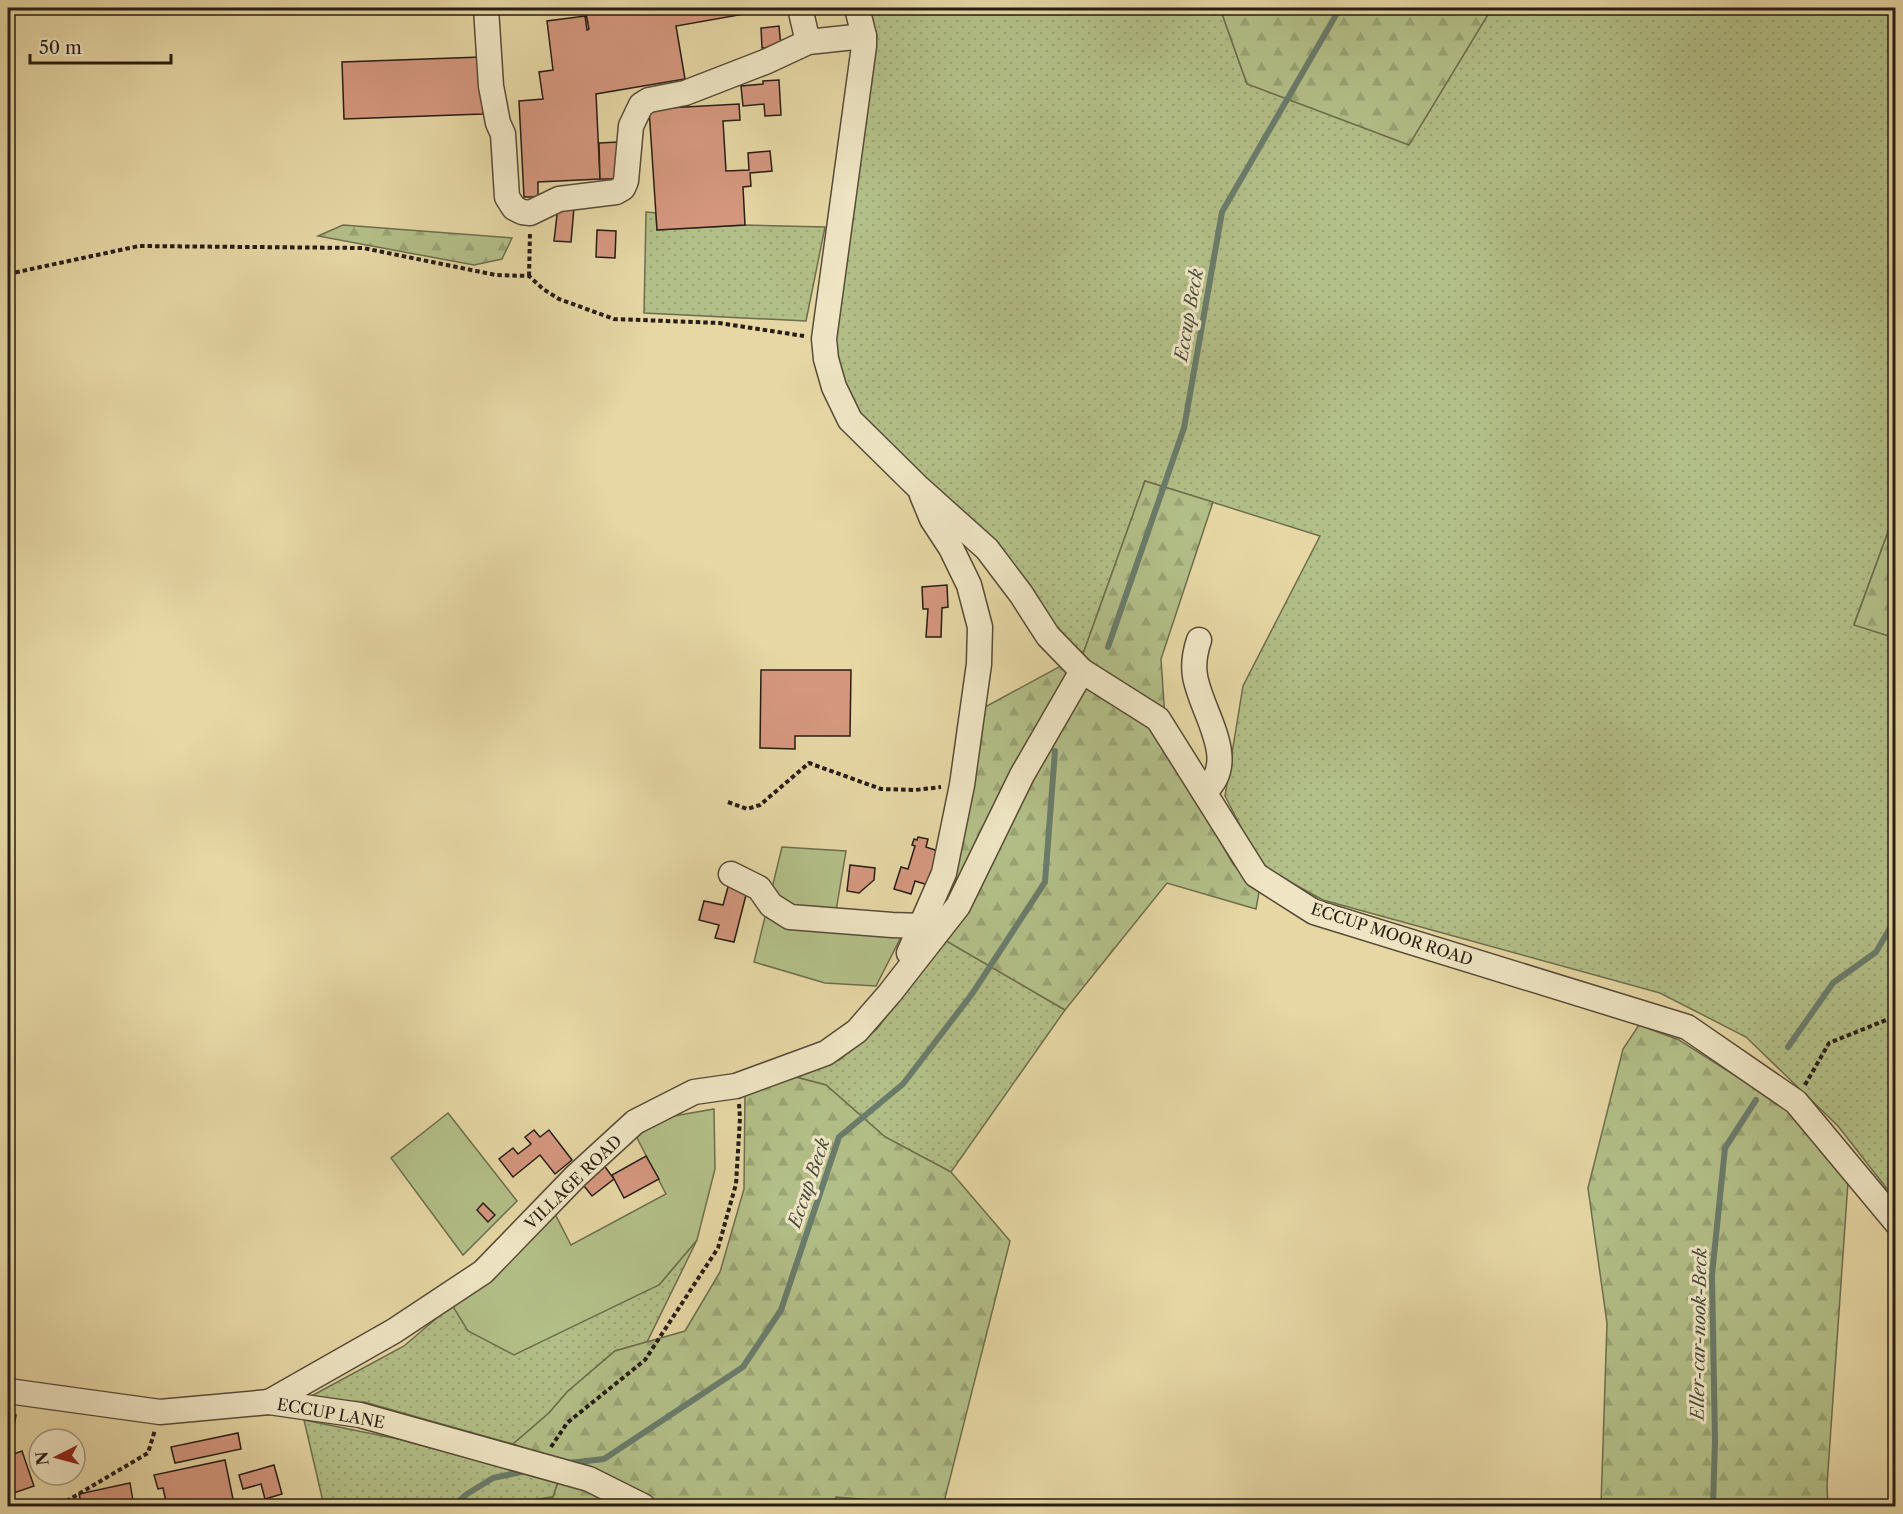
<svg xmlns="http://www.w3.org/2000/svg" width="1903" height="1514" viewBox="0 0 1903 1514" font-family="'Libre Caslon Text',serif">
<defs>
<pattern id="grass-dots" width="8" height="8" patternUnits="userSpaceOnUse" patternTransform="scale(1.5)"><rect width="8" height="8" fill="#b3bf88"/><path d="M2 2h.1M6 6h.1" fill="none" stroke="#9aa474" stroke-width="1.8" stroke-linecap="round"/></pattern>
<pattern id="forest-firs" width="22" height="20" patternUnits="userSpaceOnUse" patternTransform="scale(1.5)"><rect width="22" height="20" fill="#b3bf88"/><path d="M5 1l3.5 6h-7zM16 11l3.5 6h-7z" fill="#9aa474"/></pattern>
</defs>
<rect width="100%" height="100%" fill="#e6d7a5"/>
<filter id="stains"><feTurbulence type="fractalNoise" baseFrequency=".00333" numOctaves="4"/><feColorMatrix values="0 0 0 0 .2 0 0 0 0 .09 0 0 0 0 .02 0 0 0 .5 -.17"/></filter>
<radialGradient id="worn" r=".72"><stop offset=".6" stop-color="#630" stop-opacity="0"/><stop offset="1" stop-color="#630" stop-opacity=".3"/></radialGradient>
<!-- grass -->
<g fill="url(#grass-dots)" stroke="#6d6e4d" stroke-width="1.5">
<path d="M869 8H1220L1247 84 1460 58 1492 8H1895V513L1854 624 1895 638V1199L1838 1126 1746 1037 1660 993 1323 900 1261 866 1225 796 1243 686 1320 536 1145 481 1083 654 1057 636 857 416 842 381 835 333 873 31Z"/>
<path d="M646 212 656 213 657 230 745 225 825 227 806 321 644 313Z"/>
<path d="M931 932 1065 1010 951 1172 885 1137 826 1085 784 1074 839 1060 877 1029 899 999Z"/>
<path d="M697 1240 647 1342 615 1351 567 1392 549 1413 513 1444 364 1402 306 1399 404 1346 452 1305 659 1285Z"/>
<path d="M304 1420 398 1439 558 1482 553 1497 491 1506H324Z"/>
</g>
<!-- forest -->
<g fill="url(#forest-firs)" stroke="#6d6e4d" stroke-width="1.5">
<path d="M1220 8H1492L1409 145 1247 84Z"/>
<path d="M343 225 512 238 502 259 474 265 318 236Z"/>
<path d="M1145 481 1213 502 1161 659 1167 748 1233 864 1259 892 1256 909 1167 883 1065 1010 931 932 971 799 985 707 1083 654Z"/>
<path d="M1895 513V638L1854 625Z"/>
<path d="M1639 1025 1679 1040 1788 1109 1848 1182 1827 1485 1828 1506H1601L1607 1323 1588 1188 1623 1049Z"/>
<path d="M784 1074 826 1085 885 1137 951 1172 1010 1241 943 1506 836 1497 832 1506H502L500 1505 553 1497 558 1482 560 1463 513 1444 549 1413 567 1392 615 1351 685 1331 720 1272 744 1189 745 1091Z"/>
</g>
<!-- garden -->
<g fill="#b3bf88" stroke="#6d6e4d" stroke-width="1.5">
<path d="M782 847 846 851 833 929 901 937 876 986 825 983 754 962Z"/>
<path d="M714 1109 715 1169 697 1240 659 1285 514 1355 468 1331 452 1305 554 1212 571 1245 666 1194 636 1136 668 1117Z"/>
<path d="M448 1113 517 1201 463 1255 391 1158Z"/>
</g>
<g fill="none" stroke-linecap="round" stroke-linejoin="round">
<!-- stream -->
<g stroke="#6a7c6b" stroke-width="6">
<path d="M1108 647 1184 428 1222 212 1340 8"/>
<path d="M1788 1047 1833 983 1876 952 1896 918"/>
<path d="M568 1463 604 1459 743 1367 781 1310 839 1137 903 1084 972 994 1045 882 1055 751"/>
<path d="M453 1506 467 1494 493 1478 526 1471"/>
<path d="M1713 1506 1715 1441 1712 1275 1725 1148 1756 1100"/>
</g>
</g>
<!-- building -->
<g fill="#d4977e" stroke="#271e12" stroke-width="1.5">
<path d="M585 8H766L767 10 676 26 685 79 596 94 600 179 538 182V197H524L519 101 543 99 539 72 553 70 547 21 585 16 587 30 589 29Z"/>
<path d="M779 26 781 47 762 48 761 28Z"/>
<path d="M481 57 483 114 344 119 342 62Z"/>
<path d="M779 80 781 115 765 116 764 104 743 106 741 86 763 84V81Z"/>
<path d="M739 104 740 120 723 121 726 171 749 170 748 153 770 151 772 171 750 173 751 186 743 187 745 225 657 230 649 109Z"/>
<path d="M619 142 621 179H600L599 143Z"/>
<path d="M558 206 574 208 571 242 554 241Z"/>
<path d="M597 230 616 231 615 258 596 257Z"/>
<path d="M947 585 948 607 942 608 941 637H926L928 609H923L922 587Z"/>
<path d="M761 670H851L850 736H795V749L760 748Z"/>
<path d="M918 837 928 839 926 847 938 851 928 885 915 881 911 894 894 889 901 867 908 869 915 846 912 845 914 839 917 840Z"/>
<path d="M850 865 875 868 874 880 859 893 847 891Z"/>
<path d="M728 887 747 891 734 942 715 938 719 925 699 920 704 901 723 905Z"/>
<path d="M534 1130 540 1137 549 1130 572 1160 555 1174 540 1155 513 1177 499 1159 513 1148 518 1154 531 1144 525 1137Z"/>
<path d="M646 1156 659 1179 624 1198 612 1175Z"/>
<path d="M603 1164 614 1179 592 1196 580 1181Z"/>
<path d="M483 1203 495 1215 488 1222 477 1210Z"/>
<path d="M8 1414 16 1415 13 1434 8 1433Z"/>
<path d="M238 1433 241 1449 175 1463 171 1447Z"/>
<path d="M22 1451 34 1486 8 1495V1456Z"/>
<path d="M225 1460 234 1504 254 1500 256 1506H167L163 1488 158 1489 154 1475Z"/>
<path d="M274 1465 282 1494 265 1499 261 1484 243 1489 239 1475Z"/>
<path d="M130 1483 133 1501 118 1504 119 1506H82L79 1494Z"/>
</g>
<g fill="none" stroke-linecap="round" stroke-linejoin="round">
<defs>
<g id="minor">
<path d="M486 8 491 86 498 123 503 134 507 197 514 208 522 212 530 213 559 199 616 192 623 188 626 181 631 126 641 105 649 100 685 93 765 62 808 42 864 36"/>
<path d="M800 8 808 42"/>
<path d="M857 8 864 36V46L824 339 826 359 834 387 850 420 919 488 987 549 1021 594 1048 636 1082 671 1158 719 1256 875 1314 912 1687 1027 1796 1102 1896 1222"/>
<path d="M1199 640C1195 652 1193 664 1195 676 1201 713 1241 761 1204 792"/>
<path d="M731 874 759 888 771 905 790 917 892 925 922 926"/>
<path d="M909 953 944 873 962 785 979 664 980 627 969 585 951 548 932 519 922 495"/>
<path d="M8 1391 160 1412 269 1402 360 1415 589 1479 643 1506"/>
<path d="M269 1402 394 1331 483 1272 576 1176 635 1122 694 1092 736 1086 826 1053 857 1031 890 993 958 906 1022 775 1082 671"/>
</g>
</defs>
<!-- minor casing -->
<use href="#minor" stroke="#574c37" stroke-width="27"/>
<!-- path -->
<g stroke="#271e12" stroke-width="4" stroke-dasharray="4.5 3" stroke-linecap="butt">
<path d="M8 274 139 246 363 248 496 275 529 276 543 289 559 299 614 319 719 323 804 336"/>
<path d="M529 276 530 232"/>
<path d="M728 802 747 809 760 805 809 763 881 789 915 790 941 787"/>
<path d="M1805 1085 1829 1043 1896 1016"/>
<path d="M551 1447 567 1423 645 1360 718 1248 736 1184 740 1118 739 1104"/>
<path d="M52 1506 65 1502 148 1453 155 1430"/>
</g>
<!-- minor -->
<use href="#minor" stroke="#efe5c4" stroke-width="24"/>
</g>
<g text-anchor="middle" dominant-baseline="central" stroke-width="6" stroke-linejoin="round" paint-order="stroke">
<!-- street labels -->
<g font-size="16" fill="#271e12" stroke="#efe5c4">
<text transform="translate(1392 934) rotate(18)">ECCUP MOOR ROAD</text>
<text transform="translate(573 1182) rotate(-44)">VILLAGE ROAD</text>
<text transform="translate(331 1413) rotate(10)">ECCUP LANE</text>
</g>
<!-- water labels -->
<g font-size="18" font-style="italic" fill="#484d3f" stroke="#efe5c4">
<text transform="translate(1189 315) rotate(-80)">Eccup Beck</text>
<text transform="translate(809 1183) rotate(-71)">Eccup Beck</text>
<text transform="translate(1699 1334) rotate(-89)">Eller-car-nook-Beck</text>
</g>
</g>
<!-- margin -->
<rect width="1903" height="1514" fill="none" stroke="#e6d7a5" stroke-width="30"/>
<rect x="9" y="9" width="1885" height="1496" fill="none" stroke="#271e12" stroke-width="3"/>
<rect x="15" y="15" width="1873" height="1484" fill="none" stroke="#271e12" stroke-width="1.5"/>
<!-- north arrow -->
<g transform="translate(57 1457) rotate(264)"><circle r="28" fill="#efe5c4" stroke="#9f957d" stroke-width="1.5"/>
<path d="M0-4.5L10 22L0 15L-10 22Z" fill="#8f2418"/>
<text y="-9" font-size="16" font-weight="bold" text-anchor="middle" fill="#271e12">N</text>
</g>
<!-- scale -->
<path d="M30 54v9h141v-9" fill="none" stroke="#271e12" stroke-width="3"/>
<text x="39" y="54" font-size="18" fill="#271e12" stroke="#efe5c4" stroke-width="4.5" paint-order="stroke">50 m</text>
<rect width="100%" height="100%" filter="url(#stains)"/>
<rect width="100%" height="100%" fill="url(#worn)"/>
</svg>
